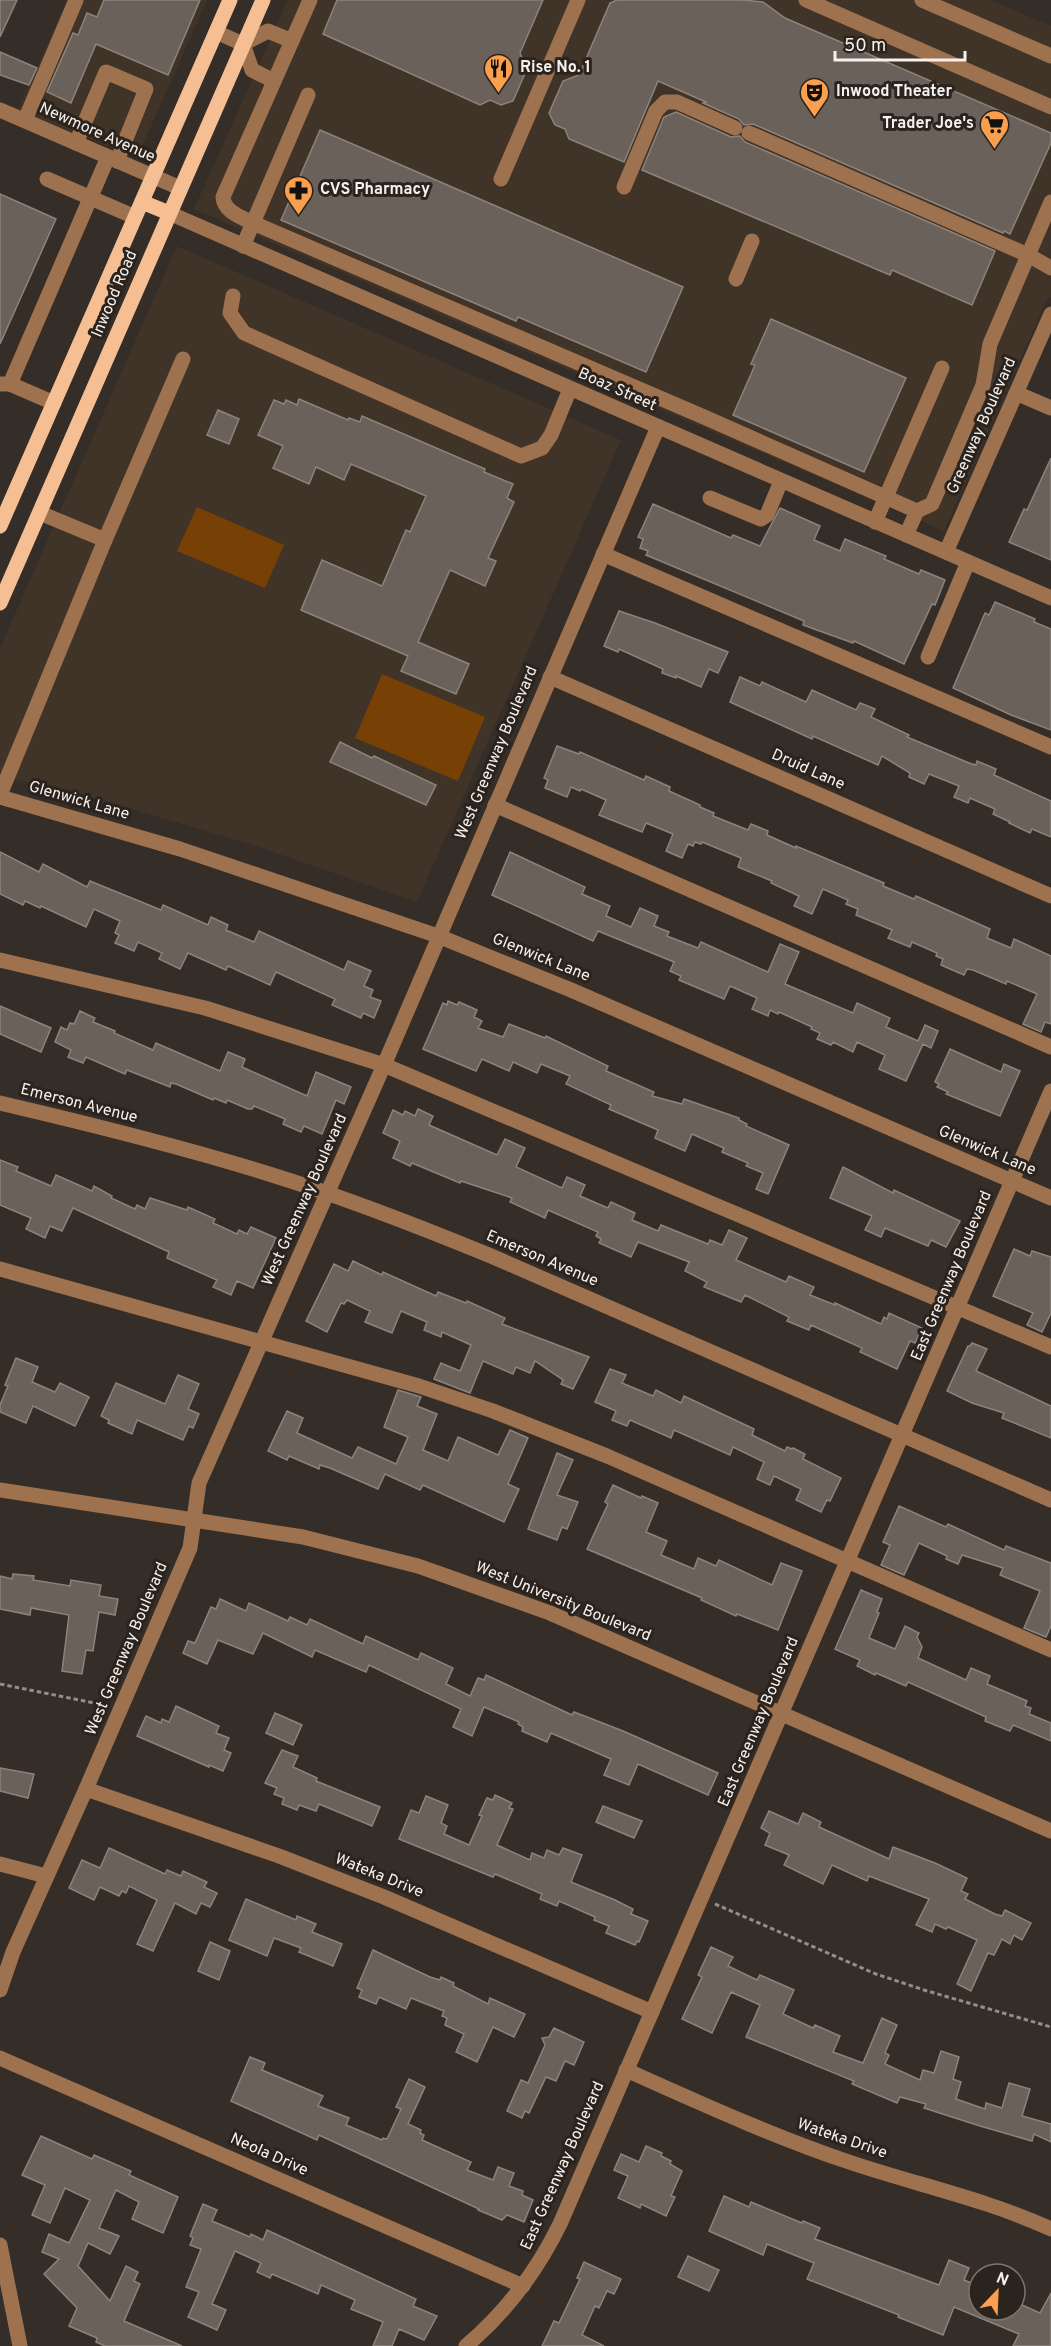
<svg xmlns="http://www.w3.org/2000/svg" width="1051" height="2346" viewBox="0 0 1051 2346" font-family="Overpass,sans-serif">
<rect width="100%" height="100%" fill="#352d27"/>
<!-- built -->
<g fill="#403328">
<path d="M67 0H207L137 158 18 110Z"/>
<path d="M288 0H990L1051 26V298L1048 297 944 531 194 209Z"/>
<path d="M177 246 621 440 417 902 259 847 108 802 0 776V648Z"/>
</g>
<!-- green -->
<g fill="#774106">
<path d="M197 507 284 545 265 588 177 551Z"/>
<path d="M382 674 485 717 458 781 355 738Z"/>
</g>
<!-- building -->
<g fill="#6a615a" stroke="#8d837b" stroke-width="1.5">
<path d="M0 0H17L0 37Z"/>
<path d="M104 0H200L168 75 96 44 71 103 47 92 73 33 78 35 87 13 97 17Z"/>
<path d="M337 0H543L520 53 527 69 513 101 501 105 490 100 480 105 323 34Z"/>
<path d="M617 0H743L763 2 785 18 1051 133V143L1010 234 1004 231 1003 233 753 124 744 125 739 119 703 103 706 102 658 81 624 162 569 139 565 129 555 125 549 113 563 81 579 75 610 3Z"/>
<path d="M0 52 37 68 29 85 0 75Z"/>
<path d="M676 112 731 137 740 136 745 142 995 251 972 305 892 270 890 275 642 170 664 117Z"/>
<path d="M320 130 683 287 646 372 518 317 516 321 281 220Z"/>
<path d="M0 194 56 219 0 344Z"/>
<path d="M771 319 906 378 864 472 733 415 755 365 751 364Z"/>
<path d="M299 399 348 420 349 418 360 422 362 416 485 469 484 472 513 484 507 498 514 502 488 558 496 561 485 586 450 570 418 642 469 664 456 694 401 671 408 656 301 610 322 560 382 586 406 530 410 532 426 496 351 464 344 480 316 467 309 484 273 468 283 446 258 435 274 400 284 404 286 400 297 405Z"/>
<path d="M218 410 239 419 229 444 207 435Z"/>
<path d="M1051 458V560L1009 542 1024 509 1027 510Z"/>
<path d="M653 504 731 538 733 535 760 546 780 508 820 526 814 540 840 551 845 539 886 556 884 559 919 574 921 570 945 580 935 605 932 604 904 664 854 641 853 643 803 625 804 621 646 555 648 551 640 548 643 539 638 537Z"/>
<path d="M995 602 1035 619 1034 622 1051 629V730L1011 715 953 688 985 613 989 615Z"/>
<path d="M619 611 655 623 728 652 718 673 709 669 701 687 676 676V678L662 673 663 669 619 649 618 652 604 646Z"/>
<path d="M740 677 760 686 762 682 806 702 812 690 856 710 860 703 875 709 871 717 909 735 907 737 969 763 976 765 977 761 996 769 994 775 1051 801V837L1032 829 1030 833 1009 823 1010 822 993 814 995 809 970 798 968 803 954 797 959 786 929 774 924 784 909 777 910 773 882 756 878 765 813 736 812 739 730 702Z"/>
<path d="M340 742 372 758 374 756 436 785 426 805 330 762Z"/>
<path d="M557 746 579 754 580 752 644 780 646 776 670 787 669 791 700 805V807L714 813 713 816 748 830 751 824 768 831 767 835 796 848V846L820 856 884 883 883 886 914 899 916 896 990 929 987 938 1011 948 1014 939 1051 956V1024L1045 1022 1041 1032 1023 1024 1037 994 1007 981 1006 984 973 970 967 969 964 975 941 965 943 959 936 956 937 953 912 942 910 947 888 938 892 930 856 915 858 909 846 904 848 900 823 889 812 914 794 906 799 896 771 883 772 881 738 867 741 858 702 842 701 844 695 842 693 846 688 844 682 858 666 851 673 834 646 823 642 832 599 815 606 800 581 789 580 791 571 787 567 797 545 788 548 780 544 778Z"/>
<path d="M0 852 39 872 43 864 87 887 90 881 161 910 163 905 208 925 211 917 228 925 226 930 254 942 259 931 344 970 348 961 371 971 364 986 373 990 370 997 381 1001 374 1018 363 1013 361 1018 332 1005 335 999 276 972 270 985 228 966 226 970 188 953 180 969 159 959 162 953 138 942 134 951 115 943 119 935 115 933 120 921 94 909 86 927 41 906 40 908 25 901 23 905 0 894Z"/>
<path d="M510 852 585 887 582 894 610 906 606 916 631 927 640 908 658 916 654 926 669 932 667 936 698 948 701 942 768 972 780 944 799 952 785 984 853 1013 857 1003 890 1018 886 1027 918 1041 925 1025 938 1031 931 1048 923 1044 906 1081 879 1069 885 1055 857 1042 853 1052 833 1042 831 1045 817 1039 820 1033 811 1029 812 1027 779 1012 778 1014 770 1010 768 1016 752 1009 757 998 730 986 724 999 679 980 681 976 670 971 674 962 598 931 593 941 492 895Z"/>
<path d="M448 1001 457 1005 459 1002 477 1010 474 1017 482 1021 478 1028 503 1037 509 1024 545 1038 546 1036 608 1066 606 1071 654 1092 652 1096 682 1104 684 1099 739 1118V1120L747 1124 746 1126 789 1145 768 1194 756 1189 763 1173 746 1166 748 1163 722 1152 724 1148 692 1134 685 1151 655 1138 658 1130 609 1109 611 1105 566 1084 570 1076 541 1064 537 1073 513 1062 509 1071 482 1059 476 1071 423 1049 443 1003 447 1005Z"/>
<path d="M0 1006 51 1028 41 1052 0 1034Z"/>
<path d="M80 1011 95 1018 93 1022 115 1031 114 1033 153 1050 156 1043 220 1071 228 1052 245 1059 242 1067 307 1096 316 1072 351 1087 344 1104 336 1100 322 1134 304 1126 301 1132 283 1124 285 1119 254 1106 252 1109H248L227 1100 226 1103 214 1098 213 1100 176 1084 171 1083 170 1087 127 1070 125 1074 86 1057 83 1063 68 1057 71 1050 55 1042 61 1027 67 1030 70 1023 74 1024Z"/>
<path d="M950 1049 1001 1072 1004 1064 1020 1071 1000 1116 946 1094 948 1092 937 1087 939 1084 935 1082Z"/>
<path d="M418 1109 433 1116 429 1125 497 1155 505 1139 525 1148 516 1167 562 1188 567 1177 585 1185 580 1196 608 1208 611 1202 635 1213 632 1220 658 1231 661 1225 708 1244 710 1240 722 1245 729 1230 747 1238 736 1260 786 1282 789 1276 814 1287 810 1295 835 1305V1303L881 1324 884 1317 887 1319 889 1313 922 1328 915 1343 910 1341 897 1369 860 1352 862 1348 811 1325 809 1330 787 1321 789 1317 745 1295 741 1302 704 1287 707 1282 685 1271 689 1262 638 1242 631 1257 599 1243 601 1239 596 1236 598 1232 548 1210 545 1218 510 1202 512 1198 461 1181 460 1183 412 1163 410 1166 393 1158 400 1141 383 1133 393 1110 403 1115 405 1111 415 1116Z"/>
<path d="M0 1160 18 1167 16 1171 51 1186 56 1175 92 1191 94 1186 112 1196 111 1198 135 1209 137 1205 145 1209 150 1198 187 1210 188 1207 215 1219 213 1223 237 1234 239 1230 247 1234 251 1227 276 1238 253 1288 237 1281 231 1295 213 1287 217 1280 167 1258 169 1252 73 1208 62 1231 50 1226 45 1238 26 1229 31 1218 0 1205Z"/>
<path d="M843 1167 893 1193 894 1190 960 1221 946 1247 931 1240 928 1246 885 1228 881 1237 865 1230 872 1216 830 1198Z"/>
<path d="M1014 1249 1030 1256 1032 1251 1051 1257V1313L1042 1332 1027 1325 1033 1313 993 1296Z"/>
<path d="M353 1261 382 1275 383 1272 436 1296 438 1292 466 1303 467 1301 505 1318 502 1324 589 1357 573 1389 561 1384 563 1380 535 1361 530 1373 516 1367 513 1374 483 1361 470 1393 434 1379 441 1363 460 1371 471 1345 442 1332 441 1337 424 1330 427 1322 401 1311 392 1333 365 1322 370 1311 347 1300 344 1304 341 1303 327 1332 306 1321 334 1264 348 1271Z"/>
<path d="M972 1343 987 1349 976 1371 1051 1406V1438L1002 1418 1004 1413 972 1403 947 1391 968 1346H970Z"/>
<path d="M16 1358 38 1367 32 1382 55 1392 60 1383 89 1397 75 1426 33 1406 26 1423 0 1412V1405L8 1386 5 1385Z"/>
<path d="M610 1369 626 1375 622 1383 653 1396 656 1390 681 1403 684 1396 754 1429 752 1435 785 1451 787 1447 792 1449 793 1448 805 1454 803 1459 841 1478 830 1501 827 1500 821 1512 796 1500 801 1489 774 1476 770 1485 757 1479 764 1462 733 1447 730 1455 674 1430 671 1438 630 1420 627 1426 612 1420 616 1411 595 1402Z"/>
<path d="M178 1375 199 1384 188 1409 199 1414 193 1428 189 1426 183 1440 137 1420 132 1434 108 1423 109 1420 101 1416 116 1383 165 1404Z"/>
<path d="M398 1390 421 1397 417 1406 437 1414 423 1450 448 1461 458 1437 498 1455 510 1430 528 1438 508 1484 519 1489 504 1522 423 1485 420 1490 385 1474 378 1489 330 1468 320 1465 319 1469 289 1456 287 1460 268 1451 287 1411 303 1418 297 1433 352 1458 358 1447 396 1464 408 1437 384 1427Z"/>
<path d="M557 1453 573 1460 557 1495 578 1502 567 1529 562 1527 557 1540 528 1529Z"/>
<path d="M613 1485 641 1498 642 1496 658 1503 646 1532 667 1541 661 1555 694 1569 698 1558 716 1566 719 1560 772 1585 781 1563 802 1571 778 1630 737 1614 736 1616 701 1600 702 1598 587 1549 608 1504 605 1502Z"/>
<path d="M899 1506 946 1527 948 1524 1004 1550 1006 1546 1051 1563V1626L1046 1637 1024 1628 1040 1591 1000 1575 1003 1568 962 1555 958 1564 946 1559 947 1556 919 1543 904 1575 881 1565 890 1545 883 1542Z"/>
<path d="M13 1574 34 1576 33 1580 70 1586 71 1580 101 1585 99 1596 118 1599 115 1615 99 1612 93 1651 86 1650 82 1674 62 1671 69 1615 31 1608 30 1615 0 1609V1576L12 1579Z"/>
<path d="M861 1590 882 1599 877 1612 879 1613 869 1638 895 1649 905 1626 919 1633 917 1637 922 1647 918 1658 966 1680 971 1668 990 1676 987 1684 1027 1701 1025 1706 1031 1708 1029 1714 1051 1723V1741L1013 1725 1010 1731 985 1721 986 1717 908 1682 906 1686 876 1673 875 1675 857 1666 860 1660 835 1649Z"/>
<path d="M220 1599 246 1611 249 1603 288 1621 290 1617 307 1625 310 1619 363 1644 366 1636 418 1660 421 1653 453 1668 446 1684 470 1696 478 1678 484 1680 486 1675 572 1715 574 1712 623 1731 718 1773 708 1795 638 1764 629 1785 604 1775 611 1759 551 1733 547 1742 522 1731 523 1727 518 1724 519 1722 484 1707 472 1736 453 1727 461 1709 369 1665 366 1672 315 1650 312 1657 263 1633 253 1654 218 1640 207 1664 183 1653 188 1641 195 1643 211 1607 216 1609Z"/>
<path d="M176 1706 219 1726 216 1733 229 1738 224 1750 231 1753 223 1771 209 1765V1767L137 1736 146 1716 161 1723 162 1719 169 1722Z"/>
<path d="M275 1713 302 1725 293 1745 266 1733Z"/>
<path d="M282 1750 298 1756 293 1767 317 1778 316 1781 380 1807 372 1826 319 1804 316 1811 299 1805 297 1810 282 1804 284 1798 274 1794 277 1788 265 1783Z"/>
<path d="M0 1768 34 1774 28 1798 0 1791Z"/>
<path d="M495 1795 512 1803 509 1808 513 1809 497 1845 530 1860 532 1853 544 1858 547 1850 559 1855 563 1848 582 1855 571 1882 615 1900 633 1909 631 1914 648 1921 639 1942 637 1941 635 1945 606 1933 609 1926 594 1920 595 1917 559 1901 557 1906 540 1899 542 1894 495 1874 493 1877 399 1839 411 1810 419 1813 426 1796 448 1805 441 1823 447 1826 444 1834 469 1845 482 1816 479 1815 487 1798 493 1800Z"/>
<path d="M603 1806 642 1821 634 1838 596 1822Z"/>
<path d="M769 1811 798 1824 803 1813 821 1822 819 1827 889 1859 893 1847 935 1863 967 1878 961 1891 968 1894 965 1899 995 1914 1002 1916 1005 1910 1031 1923 1022 1940 1014 1935 1010 1944 1002 1939 994 1955 988 1953 971 1991 957 1984 977 1940 948 1927 946 1929 935 1924 932 1932 916 1925 929 1899 869 1876 867 1881 832 1865 823 1884 784 1865 789 1855 765 1845 770 1833 761 1828Z"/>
<path d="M109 1848 165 1874 167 1870 181 1876 183 1871 207 1882 204 1887 217 1893 210 1907 201 1903 196 1914 175 1903 153 1951 137 1944 157 1900 129 1886 126 1893 122 1891 119 1896 100 1887 94 1900 69 1888 82 1860 100 1868Z"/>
<path d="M246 1899 296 1920 297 1916 316 1924 312 1932 342 1944 333 1966 299 1952 301 1948 274 1938 267 1956 229 1940Z"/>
<path d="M210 1942 230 1951 219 1980 198 1971Z"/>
<path d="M711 1947 733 1957 728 1966 757 1980 760 1975 794 1990 783 2014 813 2028 815 2025 840 2036 833 2052 863 2063 882 2018 897 2025 885 2053 889 2055 885 2064 920 2080 923 2070 934 2073 941 2051 959 2057 953 2079 961 2082 956 2099 985 2109 986 2103 1002 2108 1009 2083 1030 2089 1022 2116 1051 2124V2142L1034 2134 1032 2141 980 2126 924 2108 926 2104 900 2097 897 2103 852 2084 854 2081 746 2037 760 2005 731 1992 712 2033 682 2019 702 1977 698 1975Z"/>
<path d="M373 1950 430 1977 440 1980 441 1977 454 1983 453 1986 488 2004 490 1998 525 2014 514 2037 493 2027 477 2062 456 2052 464 2034 445 2025 447 2018 442 2016 444 2011 411 1998 406 2009 379 1997 376 2004 359 1997 362 1990 357 1988Z"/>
<path d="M554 2028 584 2042 574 2065 565 2061 556 2081 546 2077 529 2113 525 2111 522 2118 507 2111 521 2080 528 2083 545 2045 542 2038 549 2037Z"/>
<path d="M250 2057 265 2063 262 2070 323 2096 318 2106 349 2118 346 2125 382 2140 383 2138 387 2139 401 2109 396 2107 409 2079 425 2087 408 2124 421 2130 420 2133 424 2135 422 2140 471 2162 467 2170 493 2180 498 2167 514 2173 509 2186 523 2191 522 2195 533 2200 524 2222 507 2215 502 2220 478 2210 479 2209 347 2148 319 2135 317 2140 231 2101Z"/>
<path d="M41 2136 92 2159 94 2155 131 2171 129 2175 178 2197 163 2233 132 2219 139 2202 116 2190 99 2228 119 2236 110 2254 88 2243 78 2266 110 2301 126 2266 138 2272 134 2281 140 2284 124 2321 182 2346H105L96 2342 97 2338 69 2326 77 2308 44 2274 59 2259 42 2252 49 2234 69 2243 90 2200 65 2188 50 2223 32 2215 45 2185 22 2175Z"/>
<path d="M646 2146 662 2153 661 2156 671 2161 670 2164 682 2171 671 2196 675 2197 666 2216 641 2204 640 2208 618 2198 628 2176 614 2170 621 2154 639 2162Z"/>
<path d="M724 2196 749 2207 751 2202 802 2223 803 2221 820 2228 815 2239 939 2285 949 2260 969 2268 964 2280 979 2286V2310H1015V2302L1040 2313 1051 2293V2346H1013L1019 2334 954 2307 943 2335 898 2317 899 2315 807 2279 814 2263 767 2244 763 2255 709 2231Z"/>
<path d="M203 2204 217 2210 212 2221 250 2237 251 2234 263 2240 267 2230 416 2299 413 2306 437 2316 424 2340 399 2329 392 2346H373L383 2322 351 2309 355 2300 321 2285 318 2294 272 2274 270 2278 257 2272 261 2263 235 2251 212 2304 226 2310 217 2330 188 2317 199 2292 186 2287 201 2249 190 2245 193 2238 190 2236Z"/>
<path d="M688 2256 719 2270 709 2291 678 2277Z"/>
<path d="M584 2262 621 2279 614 2294 607 2291 599 2308 595 2306 582 2335 604 2346H542L554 2321 559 2323 580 2279 577 2278Z"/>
</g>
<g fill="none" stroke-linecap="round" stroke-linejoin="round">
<!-- path -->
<g stroke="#948d88" stroke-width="3" stroke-dasharray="4.5 3" stroke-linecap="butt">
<path d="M0 1684 104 1705"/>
<path d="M715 1904 876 1974 924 1990 1051 2027"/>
</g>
<!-- minor -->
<g stroke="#9e724e" stroke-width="15">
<path d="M310 0 223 197C224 212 241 217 253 223L704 417 917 511"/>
<path d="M806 0 1051 107"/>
<path d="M922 0 1051 56"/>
<path d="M216 32 243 44 252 70 274 81"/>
<path d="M243 44 268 31 292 41"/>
<path d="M0 110 180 188"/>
<path d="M25 120 76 0"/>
<path d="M749 133 1028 255 1051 268"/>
<path d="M76 143 106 72 146 89 117 161"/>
<path d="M47 179 135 217"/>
<path d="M501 179 578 0"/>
<path d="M624 187 656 111 665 102H677L735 128"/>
<path d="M169 213 1051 598"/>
<path d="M243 246 308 95"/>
<path d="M736 279 752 241"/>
<path d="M233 296 230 313 244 333 521 456 542 448 551 435 570 389"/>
<path d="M0 384H10L54 403"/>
<path d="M10 384 108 157"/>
<path d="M1016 393 1051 408"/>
<path d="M710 498 761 519 767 515 781 481"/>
<path d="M875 522 942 368"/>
<path d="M906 535 917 511 932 504 983 385 990 344 1051 202"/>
<path d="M105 540 183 359"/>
<path d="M946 552 1051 314"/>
<path d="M603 554 1051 747"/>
<path d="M928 657 968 562"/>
<path d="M550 677 1051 896"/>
<path d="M0 795 105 540 40 513"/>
<path d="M0 797 180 849 438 936 571 990 1051 1198"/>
<path d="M495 805 1051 1047"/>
<path d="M0 960 205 1008 384 1065 1051 1347"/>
<path d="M0 1103C90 1124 180 1146 269 1174 344 1197 418 1226 491 1256L1051 1500"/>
<path d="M0 1269 419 1386 493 1411 607 1456 1051 1650"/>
<path d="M0 1490 303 1537 418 1566 550 1613 1051 1831"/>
<path d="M86 1789 279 1856 384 1897 652 2012"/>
<path d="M0 1864 46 1876"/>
<path d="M0 1990 13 1952 86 1789 190 1548 199 1483 384 1065 658 427"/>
<path d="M0 2058 523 2286"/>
<path d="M626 2070C700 2103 772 2136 849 2162 917 2185 986 2199 1051 2229"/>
<path d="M0 2245 20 2346"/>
<path d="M466 2346C506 2312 537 2271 560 2224L1051 1091"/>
</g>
<!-- major -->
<g stroke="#f6bf93" stroke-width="15">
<path d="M142 202 169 213"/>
<path d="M0 526 230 0"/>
<path d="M0 603 263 0"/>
</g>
</g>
<!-- icons -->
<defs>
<symbol id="restaurant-pin" viewBox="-11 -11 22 30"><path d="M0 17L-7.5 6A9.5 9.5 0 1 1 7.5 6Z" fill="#fa9f4e" stroke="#2b231d"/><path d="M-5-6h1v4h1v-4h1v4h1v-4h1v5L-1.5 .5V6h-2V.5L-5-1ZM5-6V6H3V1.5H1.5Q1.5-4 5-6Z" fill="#111"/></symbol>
<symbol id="theatre-pin" viewBox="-11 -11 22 30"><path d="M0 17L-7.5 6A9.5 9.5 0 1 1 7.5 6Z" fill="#fa9f4e" stroke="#2b231d"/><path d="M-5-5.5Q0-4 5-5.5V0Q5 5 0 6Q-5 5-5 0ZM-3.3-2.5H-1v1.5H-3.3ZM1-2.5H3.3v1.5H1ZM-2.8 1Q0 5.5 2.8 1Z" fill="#111"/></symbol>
<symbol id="supermarket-pin" viewBox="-11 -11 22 30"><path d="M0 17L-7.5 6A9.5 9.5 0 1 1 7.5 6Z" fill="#fa9f4e" stroke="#2b231d"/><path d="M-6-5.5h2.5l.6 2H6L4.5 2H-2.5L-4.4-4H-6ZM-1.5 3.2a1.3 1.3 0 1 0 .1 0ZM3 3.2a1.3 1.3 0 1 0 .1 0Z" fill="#111"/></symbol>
<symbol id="pharmacy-pin" viewBox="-11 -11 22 30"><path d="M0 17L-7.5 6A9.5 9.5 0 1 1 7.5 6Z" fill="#fa9f4e" stroke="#2b231d"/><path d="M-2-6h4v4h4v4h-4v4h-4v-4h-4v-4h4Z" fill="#111"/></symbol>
</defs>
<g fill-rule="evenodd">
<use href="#restaurant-pin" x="482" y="52" width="33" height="45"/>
<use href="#theatre-pin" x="798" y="76" width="33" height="45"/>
<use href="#supermarket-pin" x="978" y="108" width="33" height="45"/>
<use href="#pharmacy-pin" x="282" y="174" width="33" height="45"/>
</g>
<g text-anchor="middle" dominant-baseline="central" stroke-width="6" stroke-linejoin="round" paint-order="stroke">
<!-- poi labels -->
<g font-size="16" font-weight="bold" fill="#f6f1ed" stroke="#2b231d" text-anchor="start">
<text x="520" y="68">Rise No. 1</text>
<text x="836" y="92">Inwood Theater</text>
<text x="974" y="124" text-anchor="end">Trader Joe's</text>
<text x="320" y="190">CVS Pharmacy</text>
</g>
<!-- street labels -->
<g font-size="16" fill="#f6f1ed" stroke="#2b231d">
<text transform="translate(97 133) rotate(24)">Newmore Avenue</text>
<text transform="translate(115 294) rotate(-67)">Inwood Road</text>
<text transform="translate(617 390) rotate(24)">Boaz Street</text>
<text transform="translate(982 426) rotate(-66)">Greenway Boulevard</text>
<text transform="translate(497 753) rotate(-67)">West Greenway Boulevard</text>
<text transform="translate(808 770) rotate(24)">Druid Lane</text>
<text transform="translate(79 801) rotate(16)">Glenwick Lane</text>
<text transform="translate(541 958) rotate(22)">Glenwick Lane</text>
<text transform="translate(79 1104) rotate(14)">Emerson Avenue</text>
<text transform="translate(987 1151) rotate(23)">Glenwick Lane</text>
<text transform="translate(305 1200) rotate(-66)">West Greenway Boulevard</text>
<text transform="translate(542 1259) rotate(23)">Emerson Avenue</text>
<text transform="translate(952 1276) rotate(-67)">East Greenway Boulevard</text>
<text transform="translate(563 1602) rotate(22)">West University Boulevard</text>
<text transform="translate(127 1649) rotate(-67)">West Greenway Boulevard</text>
<text transform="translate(759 1722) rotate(-67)">East Greenway Boulevard</text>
<text transform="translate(379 1876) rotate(22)">Wateka Drive</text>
<text transform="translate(842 2139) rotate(19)">Wateka Drive</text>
<text transform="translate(269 2155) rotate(24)">Neola Drive</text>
<text transform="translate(563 2166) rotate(-66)">East Greenway Boulevard</text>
</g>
</g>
<!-- north arrow -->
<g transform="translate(997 2292) rotate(23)"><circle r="28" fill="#2b231d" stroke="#7c7570" stroke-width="1.5"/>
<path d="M0-4.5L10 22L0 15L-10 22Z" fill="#fa9f4e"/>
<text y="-9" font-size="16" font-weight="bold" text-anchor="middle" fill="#f6f1ed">N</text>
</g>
<!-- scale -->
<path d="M835 51v9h130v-9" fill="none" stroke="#f6f1ed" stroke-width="3"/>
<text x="844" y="51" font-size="18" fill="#f6f1ed" stroke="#2b231d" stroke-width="4.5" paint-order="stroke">50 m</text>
</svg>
